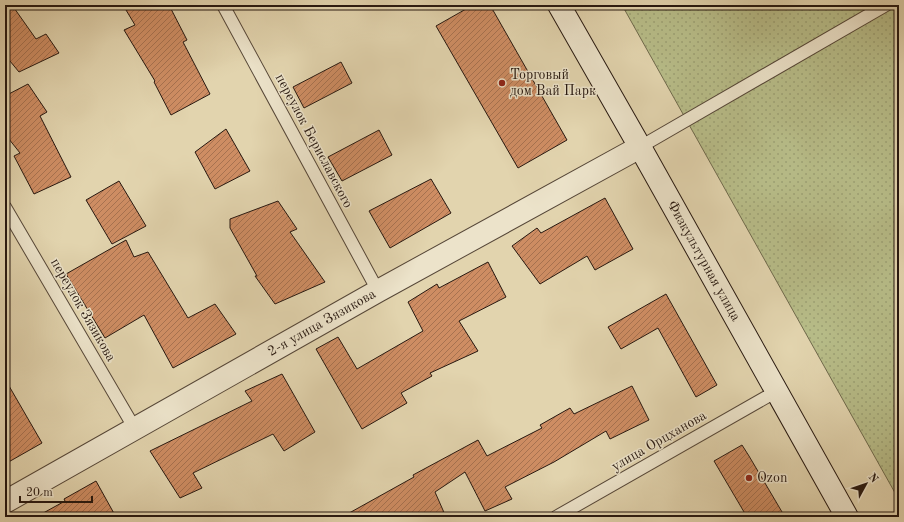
<svg xmlns="http://www.w3.org/2000/svg" width="904" height="522" viewBox="0 0 904 522" font-family="'Old Standard TT',serif">
<defs>
<pattern id="park-dots" width="8" height="8" patternUnits="userSpaceOnUse"><rect width="8" height="8" fill="#b7bc88"/><path d="M2 2h.1M6 6h.1" fill="none" stroke="#9da174" stroke-width="1.8" stroke-linecap="round"/></pattern>
<pattern id="building-hatch" width="6" height="6" patternUnits="userSpaceOnUse"><rect width="6" height="6" fill="#ce8d63"/><path d="M-1 1l2-2M0 6l6-6M5 7l2-2" fill="none" stroke="#a77250"/></pattern>
</defs>
<rect width="100%" height="100%" fill="#e2d4ae"/>
<filter id="stains"><feTurbulence type="fractalNoise" baseFrequency=".005" numOctaves="4"/><feColorMatrix values="0 0 0 0 .2 0 0 0 0 .09 0 0 0 0 .02 0 0 0 .5 -.17"/></filter>
<radialGradient id="worn" r=".72"><stop offset=".6" stop-color="#630" stop-opacity="0"/><stop offset="1" stop-color="#630" stop-opacity=".3"/></radialGradient>
<!-- park -->
<path fill="url(#park-dots)" stroke="#6f6a4c" d="M622 5H899V500Z"/>
<!-- building -->
<g fill="url(#building-hatch)" stroke="#271810">
<path d="M5 5H12L36 39 46 34 59 53 19 72 5 55Z"/>
<path d="M123 5H169L187 40 183 42 210 94 171 115 154 82 155 81 124 30 135 25Z"/>
<path d="M473 5H490L567 140 518 168 436 26Z"/>
<path d="M341 62 352 83 304 108 293 87Z"/>
<path d="M28 84 47 112 40 116 71 177 34 194 14 156 20 153 5 134V96Z"/>
<path d="M226 129 250 171 215 189 195 152Z"/>
<path d="M379 130 392 155 342 181 328 157Z"/>
<path d="M431 179 451 213 390 248 369 211Z"/>
<path d="M119 181 146 226 112 244 86 200Z"/>
<path d="M605 198 633 249 595 270 587 256 540 284 512 246 537 228 541 233Z"/>
<path d="M278 201 297 229 290 232 325 282 275 304 255 276H257L230 228V219Z"/>
<path d="M126 240 134 257 148 252 188 318 215 304 236 334 173 368 144 315 105 338 66 274Z"/>
<path d="M488 262 506 297 459 321 478 351 430 373 432 376 401 393 407 403 362 429 316 349 338 337 357 369 423 331 408 302 437 284 439 288Z"/>
<path d="M666 294 717 385 696 397 658 328 621 349 608 327Z"/>
<path d="M282 374 315 432 284 451 273 434 193 473 202 488 180 498 150 451 252 401 245 391Z"/>
<path d="M5 379 42 443 5 464Z"/>
<path d="M632 386 649 420 610 439 606 431 554 462 505 487 512 499 485 511 465 472 435 492 446 517H342L414 477 413 475 478 440 487 456 542 428 540 425 570 408 574 414Z"/>
<path d="M742 445 749 456 785 517H747L714 461Z"/>
<path d="M96 481 116 517H36L65 501 64 499Z"/>
</g>
<g fill="none" stroke-linecap="round" stroke-linejoin="round">
<defs>
<g id="service">
<path d="M223 5 378 291"/>
<path d="M640 147 886 5"/>
<path d="M5 207 135 429"/>
<path d="M556 517 777 391"/>
</g>
<g id="minor">
<path id="s1" d="M5 502 378 291 640 147"/>
</g>
<g id="secondary">
<path id="s2" d="M559 5 640 147 847 517"/>
</g>
</defs>
<!-- service casing -->
<use href="#service" stroke="#564738" stroke-width="14"/>
<!-- minor casing -->
<use href="#minor" stroke="#564738" stroke-width="24"/>
<!-- secondary casing -->
<use href="#secondary" stroke="#271810" stroke-width="24"/>
<!-- service -->
<use href="#service" stroke="#ece3ca" stroke-width="12"/>
<!-- minor -->
<use href="#minor" stroke="#ece3ca" stroke-width="22"/>
<!-- secondary -->
<use href="#secondary" stroke="#ece3ca" stroke-width="22"/>
</g>
<!-- markers -->
<g fill="#8f2418" stroke="#ece3ca" stroke-width="1.5">
<circle cx="502" cy="83" r="4"/>
<circle cx="749" cy="478" r="4"/>
</g>
<g text-anchor="middle" dominant-baseline="central" stroke-width="3" stroke-linejoin="round" paint-order="stroke">
<!-- poi labels -->
<g font-size="14" fill="#271810" stroke="#ece3ca" text-anchor="start">
<text x="510" y="75">Торговый<tspan x="510" dy="16">дом Вай Парк</tspan></text>
<text x="757" y="478">Ozon</text>
</g>
<!-- street labels -->
<g font-size="14" fill="#271810" stroke="#ece3ca">
<text transform="translate(314 141) rotate(62)">переулок Бериславского</text>
<text stroke="none"><textPath href="#s2" startOffset="294">Физкультурная улица</textPath></text>
<text transform="translate(83 310) rotate(60)">переулок Зязикова</text>
<text stroke="none"><textPath href="#s1" startOffset="364">2-я улица Зязикова</textPath></text>
<text transform="translate(659 441) rotate(-30)">улица Орцханова</text>
</g>
</g>
<!-- margin -->
<rect width="904" height="522" fill="none" stroke="#e2d4ae" stroke-width="20"/>
<rect x="6" y="6" width="892" height="510" fill="none" stroke="#271810" stroke-width="2"/>
<rect x="10" y="10" width="884" height="502" fill="none" stroke="#271810"/>
<!-- north arrow -->
<g transform="translate(866 484) rotate(50)" stroke="#ece3ca" stroke-width="3" paint-order="stroke">
<path d="M0-3L7 15L0 10L-7 15Z" fill="#271810"/>
<text y="-6" font-size="11" font-weight="bold" text-anchor="middle" fill="#271810">N</text>
</g>
<!-- scale -->
<path d="M20 496v6h72v-6" fill="none" stroke="#271810" stroke-width="2"/>
<text x="26" y="496" font-size="12" fill="#271810" stroke="#ece3ca" stroke-width="3" paint-order="stroke">20 m</text>
<rect width="100%" height="100%" filter="url(#stains)"/>
<rect width="100%" height="100%" fill="url(#worn)"/>
</svg>
